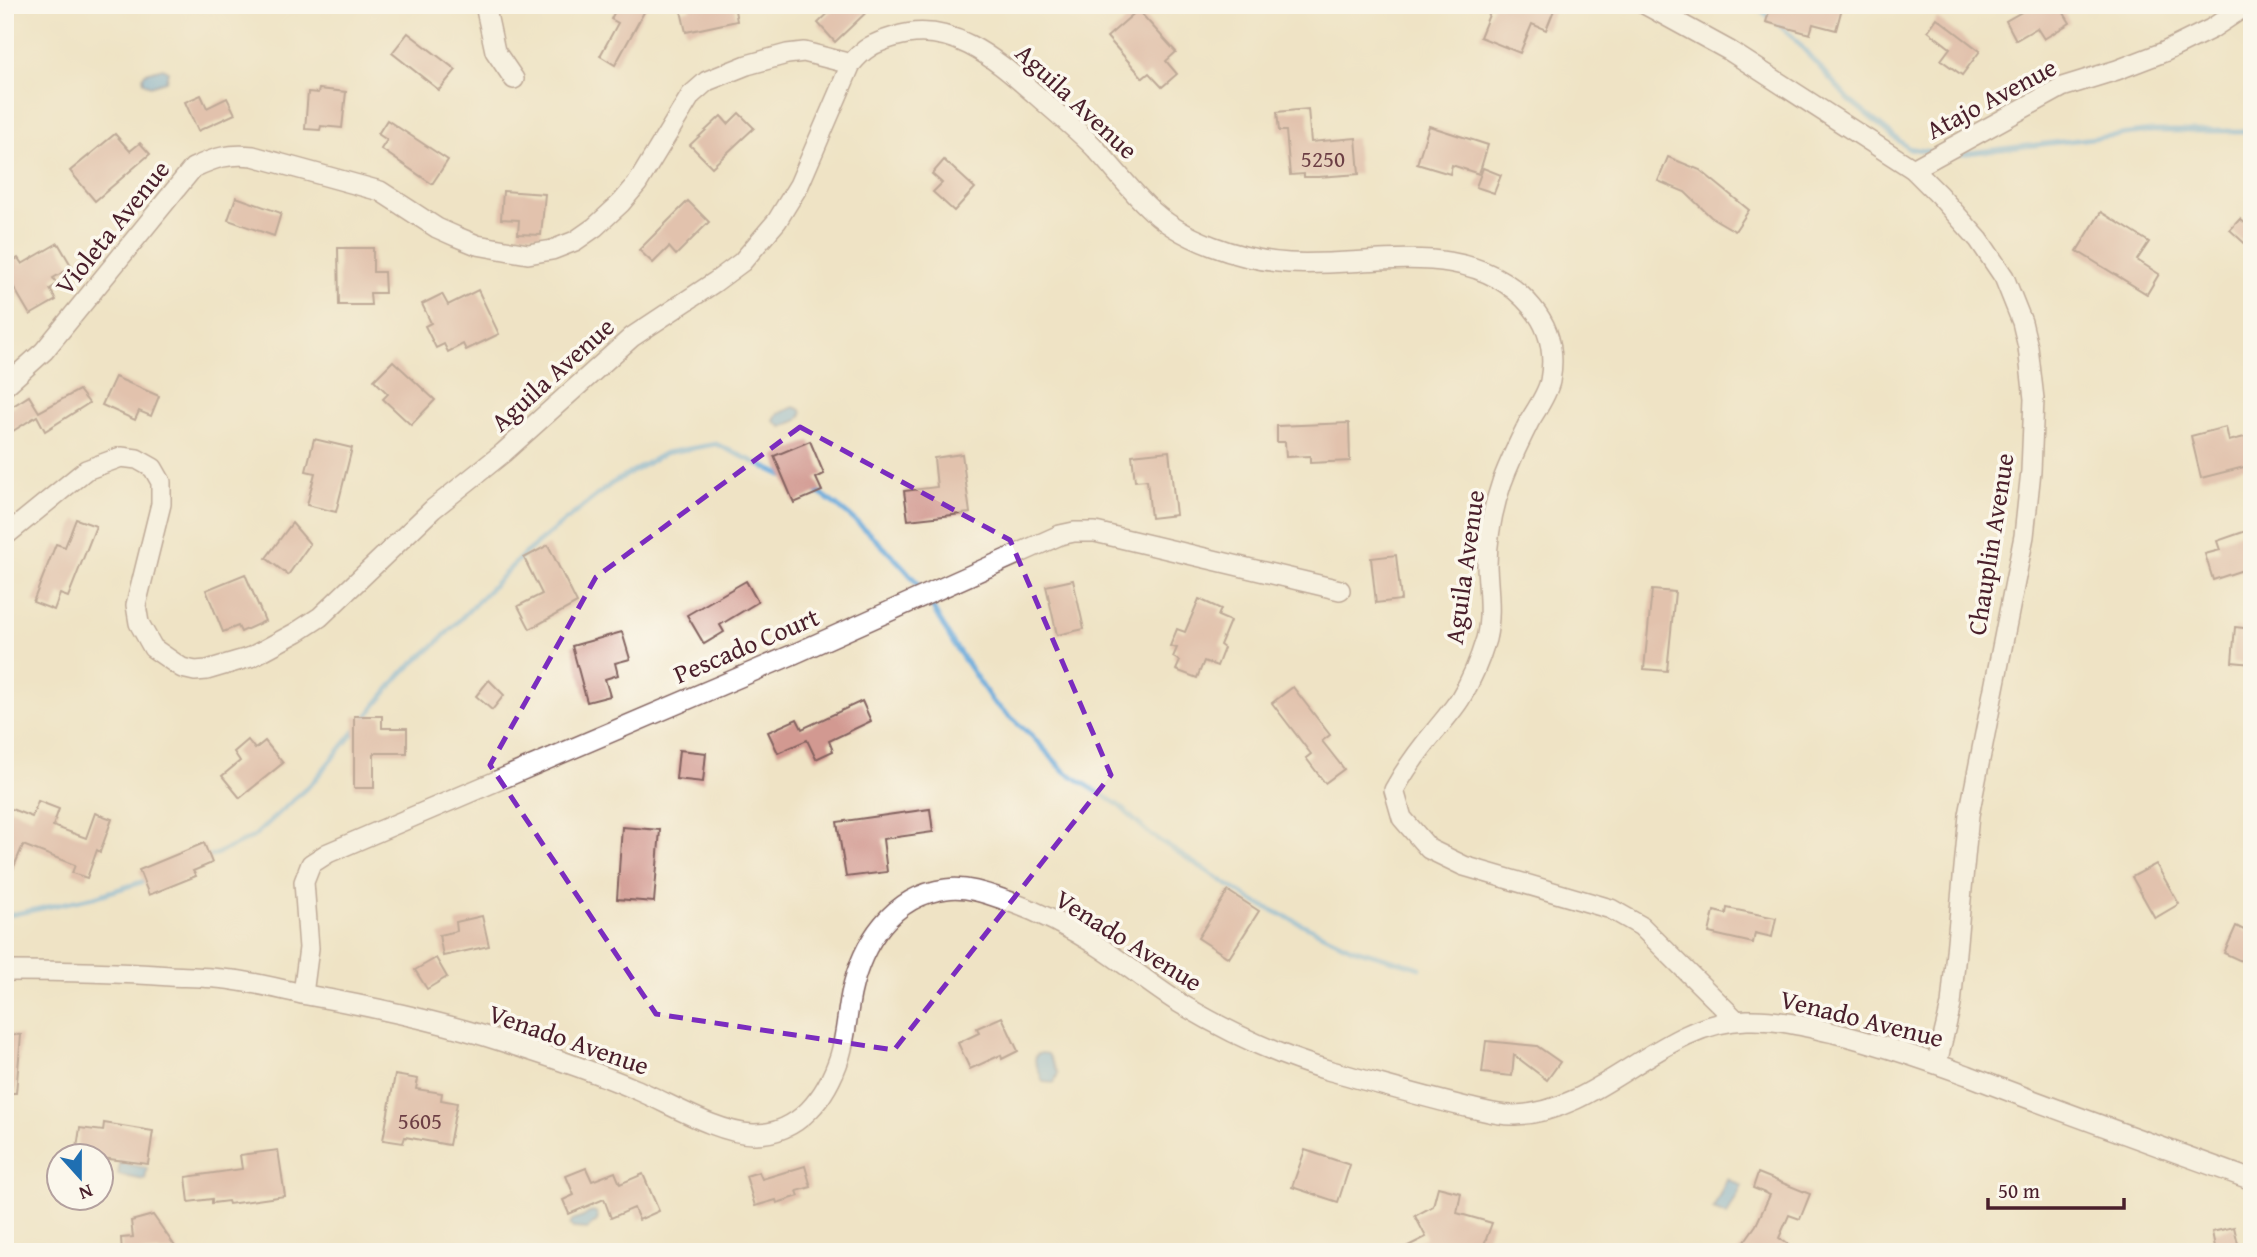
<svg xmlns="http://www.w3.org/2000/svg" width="2257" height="1257" viewBox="0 0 2257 1257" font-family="'Gentium Book Plus',serif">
<rect width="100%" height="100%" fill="#fbf7ec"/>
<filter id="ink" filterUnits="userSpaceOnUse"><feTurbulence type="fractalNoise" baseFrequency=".0143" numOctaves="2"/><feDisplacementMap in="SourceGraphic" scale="14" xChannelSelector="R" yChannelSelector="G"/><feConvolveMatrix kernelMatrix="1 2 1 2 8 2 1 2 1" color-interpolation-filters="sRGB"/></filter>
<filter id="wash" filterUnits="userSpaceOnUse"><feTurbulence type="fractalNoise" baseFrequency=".00686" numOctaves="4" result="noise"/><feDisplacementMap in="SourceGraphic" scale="28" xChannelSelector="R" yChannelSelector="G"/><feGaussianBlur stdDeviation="1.57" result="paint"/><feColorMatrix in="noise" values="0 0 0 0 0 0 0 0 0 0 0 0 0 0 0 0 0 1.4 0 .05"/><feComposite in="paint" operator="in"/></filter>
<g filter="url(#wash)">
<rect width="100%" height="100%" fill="#efe3c5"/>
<!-- water -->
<g fill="#66a8da" stroke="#586482" stroke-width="2">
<path d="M163 68 168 71 166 81 150 86 144 82 143 77 145 73Z"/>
<path d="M794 407 801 410 802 414 798 420 782 427 774 421 777 414Z"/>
<path d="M1041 1053 1048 1054 1058 1073 1054 1083 1043 1082 1035 1061 1036 1055Z"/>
<path d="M120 1163 147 1168 145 1180 118 1175Z"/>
<path d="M1727 1179 1742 1186 1727 1215 1713 1209Z"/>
<path d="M592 1211 596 1212 598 1217 597 1221 587 1229 573 1228 570 1225 572 1221 583 1217Z"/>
</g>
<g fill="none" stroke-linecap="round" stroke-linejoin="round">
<!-- stream -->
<g stroke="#66a8da" stroke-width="5">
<path d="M1755 5 1792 36 1849 100 1908 148 1932 152"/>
<path d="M1952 155 2151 131H2252"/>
<path d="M813 490C841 504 906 565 923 592"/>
<path d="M928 600 955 646 993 702 1032 736 1064 771 1117 804 1151 835 1253 901 1352 948 1420 968"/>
<path d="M203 860 253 837 313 782 402 673 436 644 524 554 611 484 665 453 716 444 788 478"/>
<path d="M5 916 94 897 148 880"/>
</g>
</g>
<g id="blocks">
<!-- building -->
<g fill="#d29991">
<path d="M618 5H648L615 65 600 56 618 23 611 19Z"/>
<path d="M689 5H734L737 21 686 32 681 11 690 9Z"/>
<path d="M837 5H874L835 42 818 23Z"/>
<path d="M1493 5H1556L1546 30 1532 24 1520 53 1480 37Z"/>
<path d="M1771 5H1832L1842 8 1836 30 1813 24 1810 34 1766 22Z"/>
<path d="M2034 5H2052L2056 11 2061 8 2070 23 2044 39 2037 28 2016 40 2006 21Z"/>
<path d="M1138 10 1176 52 1166 61 1177 74 1162 87 1149 73 1143 78 1107 37Z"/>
<path d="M1937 18 1980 51 1962 75 1941 60 1950 48 1928 31Z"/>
<path d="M408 33 456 70 439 90 392 53Z"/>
<path d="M319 89 346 92 342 128 321 126 320 130 305 129 308 92 318 93Z"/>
<path d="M201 95 207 108 227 98 235 114 198 131 185 102Z"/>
<path d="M1308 109 1311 142 1356 138 1359 174 1318 177H1304V174L1290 175 1286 131H1279L1277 112Z"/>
<path d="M739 113 754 128 712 167 690 145 721 116 728 124Z"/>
<path d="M387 120 448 160 432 184 381 149 387 140 378 134Z"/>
<path d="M1429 126 1488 145 1479 174 1452 165 1450 174 1417 164Z"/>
<path d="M115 134 130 151 140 143 150 154 95 201 70 171Z"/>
<path d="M1668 157 1700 170 1749 210 1735 231 1711 217 1685 192 1658 181Z"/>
<path d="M944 160 975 188 954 211 933 192 942 183 932 174Z"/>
<path d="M1483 168 1501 175 1494 193 1476 187Z"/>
<path d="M503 191 545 194 541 235 518 234 519 220 501 219Z"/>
<path d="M236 197 281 213 274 236 228 220Z"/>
<path d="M688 201 709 222 676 255 669 247 653 263 639 250Z"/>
<path d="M2101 212 2149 242 2137 260 2159 274 2147 294 2077 251Z"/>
<path d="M2240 219 2252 229V250L2230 230Z"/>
<path d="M58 243 72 267 53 278 57 284 50 289 56 300 30 315 13 286 5 290V266L18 258 22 264Z"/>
<path d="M338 248H373V272H384L385 293H370L371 305H339Z"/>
<path d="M478 290 499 334 466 350 463 344 448 352 444 344 436 348 425 326 431 323 422 304 442 294 448 305Z"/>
<path d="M393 361 435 400 411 425 383 399 388 394 374 380Z"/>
<path d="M115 377 159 396 151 416 139 411 135 420 102 405Z"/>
<path d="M79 390 89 403 45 431 37 416 5 436V411L29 396 39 412Z"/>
<path d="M1349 423 1350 461 1310 463V456L1286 457 1285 442H1277V426Z"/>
<path d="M2226 427 2229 441 2252 435V465L2201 478 2191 436Z"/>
<path d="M314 439 352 448 336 512 307 505 315 473 306 471Z"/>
<path d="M810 441 824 474 816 478 822 491 794 503 774 456Z"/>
<path d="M1169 451 1176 515 1151 518 1147 480 1135 481 1132 455Z"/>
<path d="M962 454 970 513 908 520 904 491 937 487 934 458Z"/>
<path d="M76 519 96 526 68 597 60 594 54 610 33 602 56 544 65 547Z"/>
<path d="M292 523 310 544 288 575 266 558Z"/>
<path d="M2252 529V567L2213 580 2205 554 2220 550 2217 541Z"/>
<path d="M548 545 577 603 530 629 518 606 542 594 524 558Z"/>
<path d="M1396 555 1401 600 1376 603 1371 558Z"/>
<path d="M245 574 265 621 241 632 238 626 223 632 206 590Z"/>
<path d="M1073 580 1084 629 1057 635 1046 586Z"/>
<path d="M746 581 758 602 720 625 724 632 704 644 687 615Z"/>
<path d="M1652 590 1675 592 1667 671 1644 669Z"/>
<path d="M1199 599 1221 609 1218 616 1230 621 1220 645 1224 648 1217 666 1204 661 1197 678 1176 670 1180 661 1173 657 1177 648 1170 646 1177 629 1185 632Z"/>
<path d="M2235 627 2252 629V664L2232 662Z"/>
<path d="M622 632 630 659 615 663 618 675 605 679 610 696 587 702 572 646Z"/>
<path d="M489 680 504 695 492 710 476 696Z"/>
<path d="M1293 687 1330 735 1322 741 1344 769 1325 783 1306 758 1311 754 1272 703Z"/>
<path d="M862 701 871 721 829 741 833 751 816 759 807 740 778 753 768 732 797 719 802 729Z"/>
<path d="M354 716H382V728H407V753H374V788H354Z"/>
<path d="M248 740 255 749 265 741 283 763 240 798 222 776 240 761 234 752Z"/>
<path d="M679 750 706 753 703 782 676 779Z"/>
<path d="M38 801 59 809 53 826 86 838 95 813 112 819 100 852 97 850 87 878 72 873 75 865 23 845 5 888V818L9 808 32 817Z"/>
<path d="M930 809 933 832 883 839 887 872 846 877 837 822Z"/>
<path d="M622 827 660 830 654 902 617 899Z"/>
<path d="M204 843 212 863 193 871 196 876 149 895 139 870Z"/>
<path d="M2156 864 2179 904 2155 918 2132 877Z"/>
<path d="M1228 891 1259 911 1229 958 1198 938Z"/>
<path d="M1727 908 1776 918 1772 937 1755 933 1753 943 1709 933 1714 911 1726 914Z"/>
<path d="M482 916 489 946 443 956 439 935 457 931 456 922Z"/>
<path d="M2236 926 2252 934V966L2224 953Z"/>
<path d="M436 958 447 977 427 989 415 970Z"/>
<path d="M1002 1017 1018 1051 1002 1059 1001 1055 970 1069 958 1043 979 1033 977 1028Z"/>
<path d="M5 1034 21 1035 16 1093H5Z"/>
<path d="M1486 1041 1537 1046 1560 1062 1547 1080 1514 1055 1512 1076 1482 1073Z"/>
<path d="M395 1075 418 1079 416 1089 442 1093 441 1100 457 1103 449 1145 405 1137 403 1143 383 1140Z"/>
<path d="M104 1123 153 1131 148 1164 102 1158V1156L76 1154 80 1128 103 1131Z"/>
<path d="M278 1150 285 1196 229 1204 228 1201 212 1203V1199L189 1202 186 1177 242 1169 240 1155Z"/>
<path d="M1305 1150 1350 1165 1338 1202 1292 1187Z"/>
<path d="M805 1166 811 1187 797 1191 799 1196 777 1203 776 1200 755 1206 746 1176 759 1172 762 1179Z"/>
<path d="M586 1168 592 1181 615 1172 620 1184 643 1174 659 1211 639 1220 634 1208 611 1218 604 1199 569 1214 563 1200 574 1195 566 1176Z"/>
<path d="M1758 1173 1810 1194 1800 1219 1789 1215 1779 1238 1799 1252H1737L1756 1225 1770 1195 1753 1188Z"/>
<path d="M1438 1187 1461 1193 1457 1213 1492 1223 1482 1250 1472 1245 1470 1252H1454L1440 1249 1431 1252H1396L1426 1237 1415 1216 1433 1206Z"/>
<path d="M153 1215 179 1252H122L121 1238 133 1237 131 1221Z"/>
<path d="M2234 1227 2240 1252H2216L2212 1232Z"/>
</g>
</g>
</g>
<g filter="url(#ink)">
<use href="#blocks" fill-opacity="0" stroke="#846461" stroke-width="2"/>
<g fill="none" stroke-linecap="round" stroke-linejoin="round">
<defs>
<g id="street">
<path d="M485 5 495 51 514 79"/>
<path d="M1646 5 1730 51 1913 169 1939 195 1979 240 2004 277 2022 322 2028 347 2034 399 2031 471 2024 536 1969 815 1951 1005 1937 1063"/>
<path d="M1913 169 2062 87 2117 70 2164 52 2211 29 2247 5"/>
<path d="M5 386 44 351 193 168C214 158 230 153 253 156L380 191 437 228 455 236 477 245 528 254 552 250 575 241 595 227 621 203 637 184 691 95 707 81 747 65 787 54 804 52 851 64"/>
<path d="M5 536 86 470 121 457 137 459 153 468 161 482V504L136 605 139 623 153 648 182 668 195 671 207 670 251 657 297 632 320 617 433 509 503 453 632 337 715 282 742 262 777 221 799 185 851 64C864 48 874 43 894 37 950 19 995 59 1034 93 1053 110 1074 127 1093 146 1111 165 1127 186 1146 205 1180 240 1240 260 1289 263 1372 268 1471 234 1532 307 1550 328 1555 354 1550 381 1547 395 1536 410 1529 422 1519 442 1510 461 1502 482 1493 508 1487 539 1487 566 1488 591 1492 614 1486 639 1480 659 1471 681 1460 699 1453 710 1444 720 1436 730 1420 749 1406 768 1394 790L1402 818 1429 849 1464 866 1611 909 1641 926 1736 1020"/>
<path d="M5 971C60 971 115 972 170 976 191 977 212 977 233 980 258 983 283 990 307 995 374 1007 440 1021 504 1042 548 1056 593 1071 635 1089 669 1103 717 1133 753 1134 799 1135 827 1096 840 1056 846 1036 847 1014 851 994 862 943 892 896 946 889 968 886 988 894 1008 901 1039 912 1070 928 1098 946 1126 964 1152 986 1181 1004 1228 1032 1278 1056 1331 1071 1376 1083 1420 1096 1466 1107 1482 1110 1499 1116 1515 1115 1602 1112 1660 1022 1747 1020 1777 1019 1805 1026 1834 1033 1879 1044 1923 1059 1967 1075 2061 1112 2157 1145 2252 1180"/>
<path d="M303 994 309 948 304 882 311 864 328 853 794 654 1060 535 1074 532H1095L1340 590"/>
</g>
</defs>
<!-- street casing -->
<use href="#street" stroke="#846461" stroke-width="22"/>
<!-- street -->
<use href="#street" stroke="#fff" stroke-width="19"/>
</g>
</g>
<!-- marked area -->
<path d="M0 0H2257V1257H0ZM800 427 1010 540 1111 775 894 1050 656 1014 490 765 596 577Z" fill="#efe3c5" fill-opacity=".55" fill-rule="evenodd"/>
<path fill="none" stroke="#7b2cbf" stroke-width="5" stroke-dasharray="14 9" stroke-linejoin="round" d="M800 427 1010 540 1111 775 894 1050 656 1014 490 765 596 577Z"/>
<g text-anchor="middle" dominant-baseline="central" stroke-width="7" stroke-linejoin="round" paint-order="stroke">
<!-- number labels -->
<g font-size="23" fill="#6c3e44">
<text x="1323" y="158">5250</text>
<text x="420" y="1120">5605</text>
</g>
<!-- street labels -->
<g font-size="26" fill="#4a1f2b" stroke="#fbf7ec">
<text transform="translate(1991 98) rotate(-28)">Atajo Avenue</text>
<text transform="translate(1077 101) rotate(43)">Aguila Avenue</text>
<text transform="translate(112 227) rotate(-51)">Violeta Avenue</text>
<text transform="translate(552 374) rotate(-42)">Aguila Avenue</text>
<text transform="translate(1990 544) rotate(-81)">Chauplin Avenue</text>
<text transform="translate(1464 567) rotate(-82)">Aguila Avenue</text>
<text transform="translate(746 645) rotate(-23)">Pescado Court</text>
<text transform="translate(1129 940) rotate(32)">Venado Avenue</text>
<text transform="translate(1862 1018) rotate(14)">Venado Avenue</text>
<text transform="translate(569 1039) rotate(19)">Venado Avenue</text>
</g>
</g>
<!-- margin -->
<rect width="2257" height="1257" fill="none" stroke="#fbf7ec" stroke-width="28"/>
<!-- north arrow -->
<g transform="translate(80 1177) rotate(159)"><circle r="33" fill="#fbf7ec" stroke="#b4a19f" stroke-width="2"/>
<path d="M0-5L12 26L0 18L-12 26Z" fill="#1f6fb2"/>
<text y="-10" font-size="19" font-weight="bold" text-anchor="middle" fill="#4a1f2b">N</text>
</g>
<!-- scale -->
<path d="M1988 1198v10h136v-10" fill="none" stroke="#4a1f2b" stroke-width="3.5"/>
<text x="1998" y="1198" font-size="21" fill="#4a1f2b" stroke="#fbf7ec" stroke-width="5" paint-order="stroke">50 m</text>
</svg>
